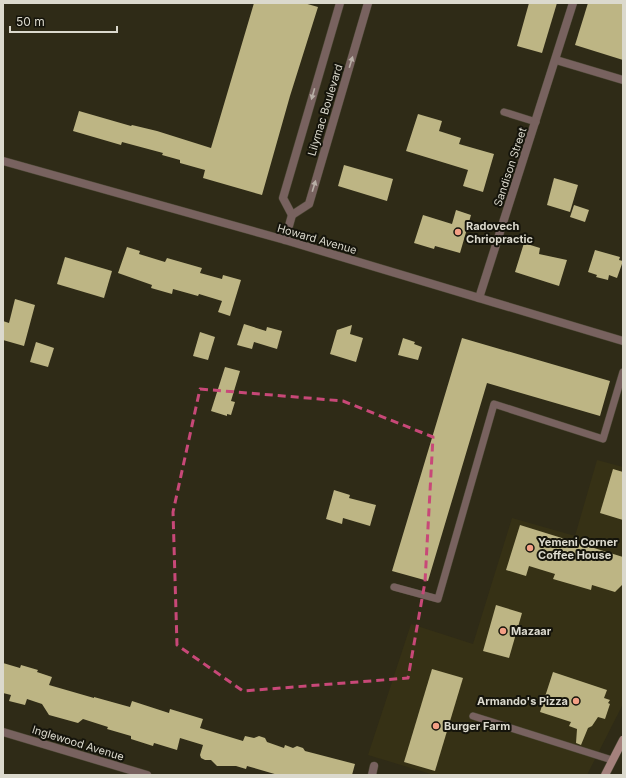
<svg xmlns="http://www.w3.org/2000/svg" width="626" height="778" font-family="Inter,sans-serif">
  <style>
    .built { fill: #363115 }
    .building { fill: #bdb584 }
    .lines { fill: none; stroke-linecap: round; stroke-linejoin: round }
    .service-casing { stroke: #4b4734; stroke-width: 8 }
    .minor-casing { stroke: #4b4734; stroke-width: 9 }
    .tertiary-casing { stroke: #4b4734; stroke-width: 9 }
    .secondary-casing { stroke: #4b4734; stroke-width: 9 }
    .service { stroke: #78625f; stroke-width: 7 }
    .minor { stroke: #78625f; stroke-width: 8 }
    .tertiary { stroke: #78625f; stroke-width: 8 }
    .secondary { stroke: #a4817c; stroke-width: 8 }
    .oneway { fill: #b8afa6 }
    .marked { fill: none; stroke: #c84878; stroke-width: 3; stroke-dasharray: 8 5; stroke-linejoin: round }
    .poi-dot { fill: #f39f85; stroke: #15140b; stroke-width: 1.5 }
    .labels { text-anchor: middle; stroke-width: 4; stroke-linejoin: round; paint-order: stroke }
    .street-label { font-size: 11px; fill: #dbd9cd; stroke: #15140b }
    .poi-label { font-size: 11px; font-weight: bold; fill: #dbd9cd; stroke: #15140b; text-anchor: start }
  </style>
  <rect width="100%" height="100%" fill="#2f2b17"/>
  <!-- built -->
  <path class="built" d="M597,460L623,467V704L587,775H434L368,755L411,624L473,644L512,518L575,536Z"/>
  <!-- building -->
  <g class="building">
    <path d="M254,3H304L318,7L290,96L262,195L203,178L205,170L180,163V160L162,155L163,153L122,142L121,145L73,131L79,111L131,126L132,125L157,131L211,148Z"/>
    <path d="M529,3H557L542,53L517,46Z"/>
    <path d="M588,3H623V60L575,45Z"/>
    <path d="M418,114L442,121L439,131L461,138L459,144L494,154L483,192L463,186L468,170L406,151Z"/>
    <path d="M344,165L393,179L387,201L338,186Z"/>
    <path d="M554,178L578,185L570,212L547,205Z"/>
    <path d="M574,205L589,210L585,222L570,217Z"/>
    <path d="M456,210L471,215L460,253L435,246L434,249L414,243L423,215L452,224Z"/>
    <path d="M524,243L540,248L539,254L567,260L559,286L515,272Z"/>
    <path d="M127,247L140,251L139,254L165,262L167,258L202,268L200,273L222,279L223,275L241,280L230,316L218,312L222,301L199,294L198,296L173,289L172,294L151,288L152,285L118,273Z"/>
    <path d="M595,250L620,257L619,260L623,261L617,278L609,275L608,280L596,277L597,275L588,272Z"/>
    <path d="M65,257L112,271L104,298L57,284Z"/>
    <path d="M15,299L35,305L24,346L3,340V321L9,323Z"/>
    <path d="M244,324L266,331L267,327L282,331L277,349L254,342L252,349L237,345Z"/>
    <path d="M352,325L350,334L363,338L356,362L330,354L337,330Z"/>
    <path d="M200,332L215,337L208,360L193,356Z"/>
    <path d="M403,338L415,342L414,344L422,347L418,360L398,355Z"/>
    <path d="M462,338L610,381L600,416L487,383L428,581L392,571Z"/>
    <path d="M36,342L54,348L48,367L30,362Z"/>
    <path d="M225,367L240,371L231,401L235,402L231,415L227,414V416L211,411Z"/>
    <path d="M613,469L623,472V520L600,513Z"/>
    <path d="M334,490L350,495L349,498L376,505L370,526L343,518L342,524L326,519Z"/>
    <path d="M520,525L623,557V584L615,592L592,585L591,590L553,579L555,574L529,566L526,576L506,570Z"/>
    <path d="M496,605L522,613L509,658L483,651Z"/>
    <path d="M3,663L20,668L21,665L38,670L37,672L52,677L49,685L94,698V697L130,707L132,701L169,713L170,709L203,719L200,728L243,741L245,736L254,738L259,736L265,738L267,742L284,748L285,745L293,748L297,746L303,748L305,751L355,764L352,775H278L247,766L246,769L236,766H217L211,760H205L201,758L200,755L203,745L180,738L177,750L154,743L153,746L131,739V736L107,729L108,727L83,719L78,723L49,715L42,704L27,699L25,705L9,701L11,695L3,693Z"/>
    <path d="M432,669L463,678L435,771L404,762Z"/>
    <path d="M553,672L607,690L604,698L610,700L608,703L610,704L605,719L598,717L592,726L588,728L581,745L576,743L577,729L569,726L571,722L540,712Z"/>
  </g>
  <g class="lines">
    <defs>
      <g id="service">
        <path d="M504,112L536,122"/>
        <path d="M394,587L438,599L494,404L603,439L623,372"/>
        <path d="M473,716L612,760"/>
      </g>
      <g id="minor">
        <path d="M556,60L623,80"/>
        <path d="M292,215L283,198L340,3"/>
        <path d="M285,240L292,215L309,204L368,3"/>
        <path d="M479,298L573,3"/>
        <path d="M3,732L147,775"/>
        <path d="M372,775L374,766"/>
      </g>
      <path id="tertiary" d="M3,161L285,240L623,341"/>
      <path id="secondary" d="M605,775L623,740"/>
    </defs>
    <!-- service casing -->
    <use href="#service" class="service-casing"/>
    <!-- minor casing -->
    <use href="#minor" class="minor-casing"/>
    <!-- tertiary casing -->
    <use href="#tertiary" class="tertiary-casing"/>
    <!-- secondary casing -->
    <use href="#secondary" class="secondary-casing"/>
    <!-- service -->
    <use href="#service" class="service"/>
    <!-- minor -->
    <use href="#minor" class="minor"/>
    <!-- tertiary -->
    <use href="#tertiary" class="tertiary"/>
    <!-- secondary -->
    <use href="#secondary" class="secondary"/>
  </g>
  <!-- one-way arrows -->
  <defs><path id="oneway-solid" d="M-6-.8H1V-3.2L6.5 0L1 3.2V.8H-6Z"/></defs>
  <g class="oneway">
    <use href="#oneway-solid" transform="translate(351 62) rotate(-73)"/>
    <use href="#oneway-solid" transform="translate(313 94) rotate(106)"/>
    <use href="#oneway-solid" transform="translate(314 186) rotate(-73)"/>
  </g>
  <!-- marked area -->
  <path class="marked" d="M200,389L343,401L433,437L425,582L408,678L243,691L177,645L173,512Z"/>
  <!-- markers -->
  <g class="poi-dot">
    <circle cx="458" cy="232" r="4"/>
    <circle cx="530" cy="548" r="4"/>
    <circle cx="503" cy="631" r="4"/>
    <circle cx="576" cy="701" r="4"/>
    <circle cx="436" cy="726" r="4"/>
  </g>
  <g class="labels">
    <!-- street labels -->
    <g class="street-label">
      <text transform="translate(325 110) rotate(-73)" y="4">Lilymac Boulevard</text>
      <text transform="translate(510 167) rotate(-72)" y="4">Sandison Street</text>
      <text transform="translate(317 239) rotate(16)" y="4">Howard Avenue</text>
      <text transform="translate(78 743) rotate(17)" y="4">Inglewood Avenue</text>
    </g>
    <!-- poi labels -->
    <g class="poi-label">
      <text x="466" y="230">Radovech<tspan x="466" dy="13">Chriopractic</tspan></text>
      <text x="538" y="546">Yemeni Corner<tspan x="538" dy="13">Coffee House</tspan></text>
      <text x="511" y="635">Mazaar</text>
      <text x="568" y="705" text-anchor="end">Armando's Pizza</text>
      <text x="444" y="730">Burger Farm</text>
    </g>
  </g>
  <!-- border -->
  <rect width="626" height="778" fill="none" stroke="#dbd9cd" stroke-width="8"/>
  <!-- scale -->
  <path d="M10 26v6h107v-6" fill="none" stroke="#dbd9cd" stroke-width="2"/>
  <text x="16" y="26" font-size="12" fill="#dbd9cd" stroke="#15140b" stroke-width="3" paint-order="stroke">50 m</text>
</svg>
